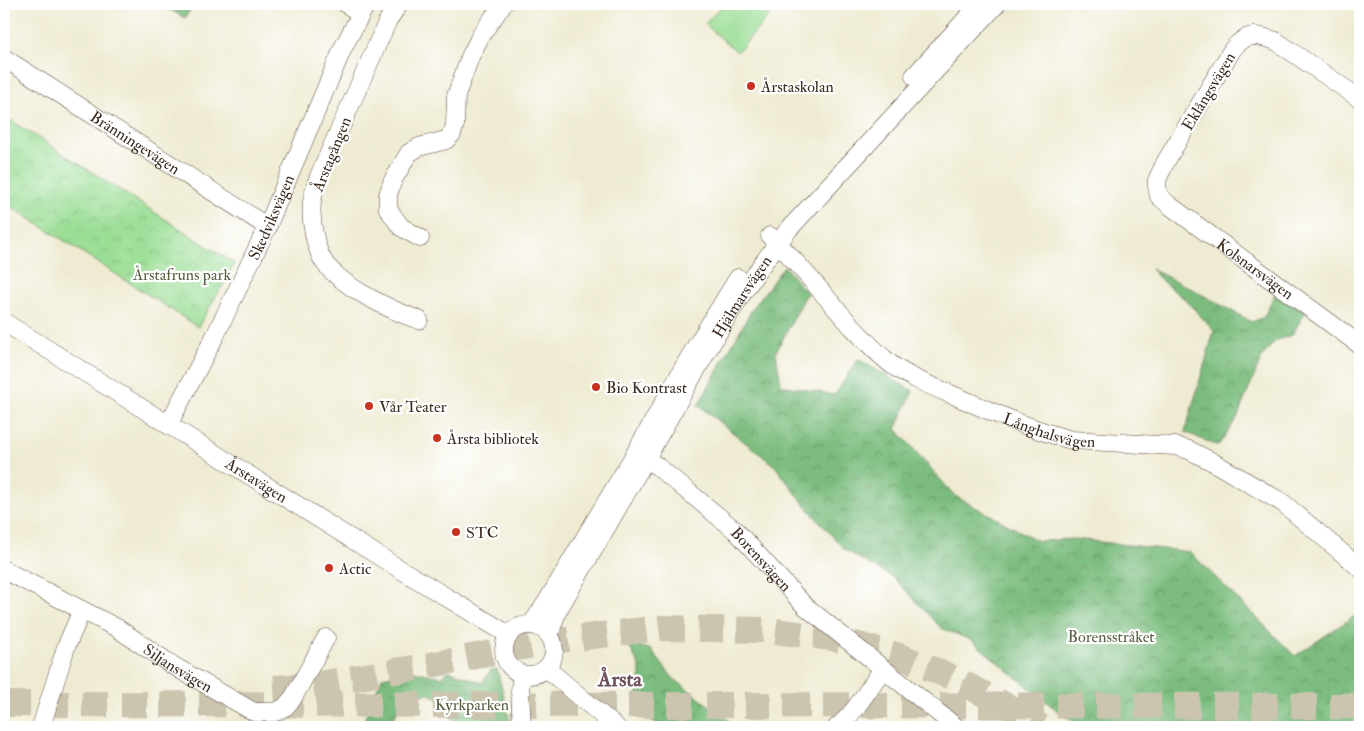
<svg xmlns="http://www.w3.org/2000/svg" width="1364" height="731" font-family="'IM FELL Double Pica',serif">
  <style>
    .forest { fill: url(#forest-crowns); stroke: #5c744e }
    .park { fill: url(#park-crowns); stroke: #6b845a }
    .pitch { fill: #9bde96; stroke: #6b845a }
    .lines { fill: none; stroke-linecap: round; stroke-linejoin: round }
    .highway-tunnel { stroke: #cbc4af; stroke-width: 26; stroke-dasharray: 26 13; stroke-linecap: butt }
    .minor-casing { stroke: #564739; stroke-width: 19 }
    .minor { stroke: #fff; stroke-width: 18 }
    .poi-dot { fill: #c8321e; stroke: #fff; stroke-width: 2 }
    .labels { text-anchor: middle; stroke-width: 4.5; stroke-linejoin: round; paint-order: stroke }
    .poi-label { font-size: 16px; fill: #3b2a1e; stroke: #fff; text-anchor: start }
    .street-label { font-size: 16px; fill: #3b2a1e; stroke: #fff }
    .park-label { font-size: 16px; fill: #586042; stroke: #fff }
    .district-label { font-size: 21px; font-weight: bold; fill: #6d505e; stroke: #fff }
  </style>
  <defs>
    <pattern id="forest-crowns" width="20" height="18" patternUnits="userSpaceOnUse" patternTransform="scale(1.25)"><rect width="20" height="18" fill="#7cbd7f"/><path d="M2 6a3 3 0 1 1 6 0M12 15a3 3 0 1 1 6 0" fill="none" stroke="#679a67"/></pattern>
    <pattern id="park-crowns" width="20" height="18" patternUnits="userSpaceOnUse" patternTransform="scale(1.25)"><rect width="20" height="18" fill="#9bde96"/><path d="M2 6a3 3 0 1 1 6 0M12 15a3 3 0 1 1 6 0" fill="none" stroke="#86bf81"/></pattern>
  </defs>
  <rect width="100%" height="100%" fill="#fff"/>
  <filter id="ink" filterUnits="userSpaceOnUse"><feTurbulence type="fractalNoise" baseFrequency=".02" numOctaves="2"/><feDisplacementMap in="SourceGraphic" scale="10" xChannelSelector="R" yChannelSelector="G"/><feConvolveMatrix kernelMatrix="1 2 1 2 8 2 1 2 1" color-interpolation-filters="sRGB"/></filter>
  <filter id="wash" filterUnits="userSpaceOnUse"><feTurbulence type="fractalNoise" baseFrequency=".0096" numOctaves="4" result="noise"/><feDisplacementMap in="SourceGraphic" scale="20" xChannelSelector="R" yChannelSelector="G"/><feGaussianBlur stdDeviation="1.12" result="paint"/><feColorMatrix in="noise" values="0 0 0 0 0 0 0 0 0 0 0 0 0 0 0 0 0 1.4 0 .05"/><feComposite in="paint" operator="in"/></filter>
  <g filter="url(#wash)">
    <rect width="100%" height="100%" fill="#efebd3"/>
    <!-- forest -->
    <g class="forest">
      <path d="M160,4H194L185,18Z"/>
      <path d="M784,266L807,293L776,352L781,385L835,395L858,359L913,391L896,429L955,496L1038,541L1074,539L1190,552L1295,656L1356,615L1360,618V727H1082L1059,712L971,640L941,628L894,578L872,566L844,549L804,504L775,466L698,405L751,311Z"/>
      <path d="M1151,269L1190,288L1252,322L1264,317L1274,295L1306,311L1292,335L1275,341L1262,357L1237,418L1218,446L1185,432L1214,331L1185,299L1164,283Z"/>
      <path d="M627,641L651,650L673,678L737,727H661L644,714L635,700L640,682V668Z"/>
      <path d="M497,669L510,721L501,727H456L445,701L427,693L399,707L390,727H361L382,677L413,671L442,677L448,670L482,683L491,670Z"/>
    </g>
    <!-- park -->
    <path class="park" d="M4,116L235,264L198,327L4,202Z"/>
    <!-- pitch -->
    <path class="pitch" d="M724,4H780L737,52L705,24Z"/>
  </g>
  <g filter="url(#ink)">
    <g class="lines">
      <!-- highway-tunnel -->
      <g class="highway-tunnel">
        <path d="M274,688L307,686L426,666L559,640L661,628L766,630L832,638L897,655L951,677L1016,711L1041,727"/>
        <path d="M4,704L1360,706"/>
      </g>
      <defs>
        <g id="minor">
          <path d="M346,4L360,13"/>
          <path d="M399,4L388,20L319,176C316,185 313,193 312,202C310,219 315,248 324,262C342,287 390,310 419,320"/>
          <path id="s1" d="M4,58L268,227"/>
          <path d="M914,76L980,4"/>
          <path id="s2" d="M1360,99L1276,41C1256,34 1246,32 1232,50L1166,161L1157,180V187L1159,196L1169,205L1360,345"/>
          <path id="s3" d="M770,236C812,275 844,324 887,361C906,377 936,388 958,397C996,414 1033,430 1072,440L1175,446L1189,450L1211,461L1283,503L1360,568"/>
          <path d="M420,238L401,227L388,209V195L393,180L409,153L419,147L446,140L452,134L455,125L456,96L470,57L481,35L503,4"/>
          <path id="s4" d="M4,322L390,563L509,635"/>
          <path id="s5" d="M168,425L215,336L265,232L343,48L366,4"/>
          <path id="s6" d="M637,453L657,466L736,531L805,606L956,727"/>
          <path id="s7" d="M4,570L117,628L172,665L254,712H276L285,707L293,698L326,638"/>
          <path d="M531,625L546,603L636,452L690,356L738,278"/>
          <circle cx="529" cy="650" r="25"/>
          <path id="s8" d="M549,635L558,610C594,549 630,487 665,425C703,358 740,289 789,229L997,4"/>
          <path d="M546,668L616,727"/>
          <path d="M41,727L66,647L82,610"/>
          <path d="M522,727L520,691L522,674"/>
          <path d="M837,727C854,715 870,686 883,669"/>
        </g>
      </defs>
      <!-- minor casing -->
      <use href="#minor" class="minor-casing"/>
      <!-- minor -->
      <use href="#minor" class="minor"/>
    </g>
  </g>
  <!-- markers -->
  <g class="poi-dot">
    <circle cx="751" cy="86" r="5"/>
    <circle cx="596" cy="387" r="5"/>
    <circle cx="369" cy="406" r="5"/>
    <circle cx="437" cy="438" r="5"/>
    <circle cx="456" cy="532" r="5"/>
    <circle cx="329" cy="568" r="5"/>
  </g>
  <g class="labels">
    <!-- poi labels -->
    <g class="poi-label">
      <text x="761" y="92">Årstaskolan</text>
      <text x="606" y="393">Bio Kontrast</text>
      <text x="379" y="412">Vår Teater</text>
      <text x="447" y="444">Årsta bibliotek</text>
      <text x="466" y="538">STC</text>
      <text x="339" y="574">Actic</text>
    </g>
    <!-- street labels -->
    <g class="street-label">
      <text transform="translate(1208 91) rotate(-59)" y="6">Eklångsvägen</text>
      <text dy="6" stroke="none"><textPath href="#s1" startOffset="156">Bränningevägen</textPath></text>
      <text transform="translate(331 154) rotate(-68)" y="6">Årstagången</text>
      <text dy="6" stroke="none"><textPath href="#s5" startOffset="232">Skedviksvägen</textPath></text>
      <text dy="6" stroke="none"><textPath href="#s2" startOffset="439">Kolsnarsvägen</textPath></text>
      <text dy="6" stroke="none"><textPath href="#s8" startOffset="390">Hjälmarsvägen</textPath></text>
      <text dy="6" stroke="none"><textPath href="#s3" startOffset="349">Långhalsvägen</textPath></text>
      <text dy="6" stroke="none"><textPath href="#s4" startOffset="298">Årstavägen</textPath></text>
      <text dy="6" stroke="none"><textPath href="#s6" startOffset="164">Borensvägen</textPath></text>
      <text dy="6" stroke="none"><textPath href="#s7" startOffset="200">Siljansvägen</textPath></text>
    </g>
    <!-- park labels -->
    <g class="park-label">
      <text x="182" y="280">Årstafruns park</text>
      <text x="1111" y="642">Borensstråket</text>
      <text x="472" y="710">Kyrkparken</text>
    </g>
    <!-- district labels -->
    <g class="district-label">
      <text x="620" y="686">Årsta</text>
    </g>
  </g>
  <!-- margin -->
  <rect width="1364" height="731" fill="none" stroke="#fff" stroke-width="20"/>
</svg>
